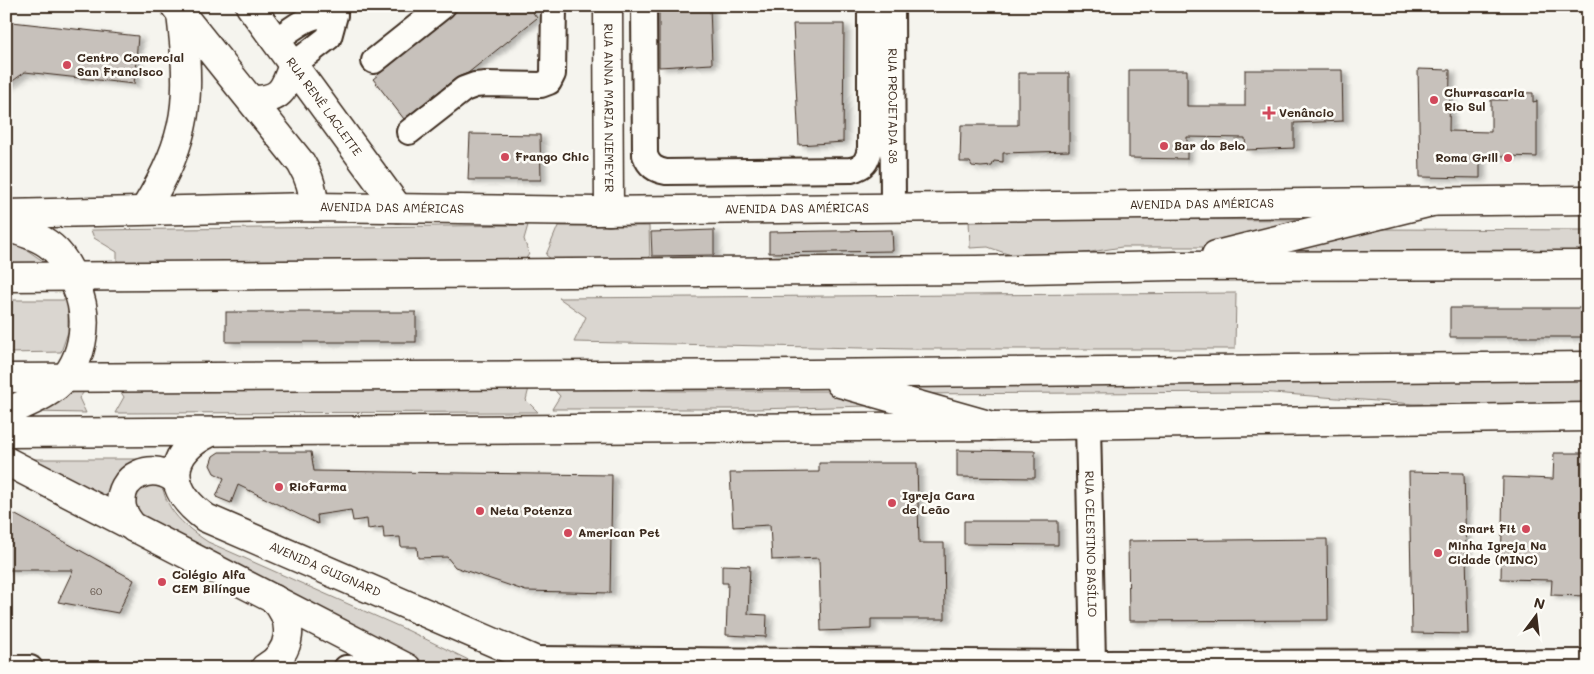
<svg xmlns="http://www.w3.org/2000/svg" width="1594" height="674" font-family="Mali,sans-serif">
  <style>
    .green { fill: #dad6d0; stroke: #8a8077 }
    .building { fill: #c7c1bb; stroke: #3b2a1e; filter: url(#shadow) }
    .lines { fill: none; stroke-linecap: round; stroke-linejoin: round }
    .street-casing { stroke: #3b2a1e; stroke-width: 28 }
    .secondary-casing { stroke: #3b2a1e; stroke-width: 31 }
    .highway-casing { stroke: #3b2a1e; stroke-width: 31 }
    .street { stroke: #fdfcf7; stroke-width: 24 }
    .secondary { stroke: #fdfcf7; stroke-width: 28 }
    .highway { stroke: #fdfcf7; stroke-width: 28 }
    .poi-dot { fill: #d1495b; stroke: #fdfcf7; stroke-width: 2 }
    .labels { text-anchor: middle; stroke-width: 5; stroke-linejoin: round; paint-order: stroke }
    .number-label { font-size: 10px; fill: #5e5045 }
    .poi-label { font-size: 12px; font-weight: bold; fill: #3b2a1e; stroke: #fdfcf7; text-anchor: start }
    .street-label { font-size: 12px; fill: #3b2a1e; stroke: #fdfcf7 }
  </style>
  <defs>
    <filter id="shadow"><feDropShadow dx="5.5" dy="3" stdDeviation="2.5" flood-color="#0004"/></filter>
  </defs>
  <rect width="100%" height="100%" fill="#f5f4ee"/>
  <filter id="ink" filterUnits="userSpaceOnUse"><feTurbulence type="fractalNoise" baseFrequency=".02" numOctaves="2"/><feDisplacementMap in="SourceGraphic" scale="10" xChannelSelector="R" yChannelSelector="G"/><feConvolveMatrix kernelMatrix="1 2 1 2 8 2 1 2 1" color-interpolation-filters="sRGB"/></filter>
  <g filter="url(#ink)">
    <!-- green -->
    <g class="green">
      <path d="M969,219L1329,220L1214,247H1122L1053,258H1019L988,247L970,248Z"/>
      <path d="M528,225L524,239L529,254L523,263H117V252L94,238L91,230Z"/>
      <path d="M558,226H649L650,263L555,262L546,255Z"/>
      <path d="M1383,229L1588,230V257L1260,259Z"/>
      <path d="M6,241L27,250L50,266H6Z"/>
      <path d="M1236,293L1235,349H909L574,342L586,317L559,298Z"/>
      <path d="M6,300H68V332L61,352L6,353Z"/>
      <path d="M1588,377V403L1414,404L1260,392L904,394L864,383Z"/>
      <path d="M548,383L670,391H831L869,406L756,409H552L560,396Z"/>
      <path d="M530,384L526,400L538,412L115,413L124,397L117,386Z"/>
      <path d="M67,385H90L79,398L86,413L31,412Z"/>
      <path d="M23,459H162C157,501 175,520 208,542L407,630L485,668H429Z"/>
    </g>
    <!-- building -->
    <g class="building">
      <path d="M463,6H528L537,18L468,73L456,78L404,119L373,79Z"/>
      <path d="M659,6H710L712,64L659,67Z"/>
      <path d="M12,22L138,36L134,84L25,72L6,86V27Z"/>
      <path d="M793,24H844L843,142L799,145Z"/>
      <path d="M1418,69L1450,70L1449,131L1491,132V100H1507V92L1533,93V102L1537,101V157L1480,155V178L1420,177Z"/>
      <path d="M1129,70H1187V106H1245V70H1342L1343,121L1294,123V148L1246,150L1245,138L1187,137V159L1129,158Z"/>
      <path d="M1018,73H1069V151L1003,153V162L994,161L992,166L981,167L972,166L970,162H960L961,125H1018Z"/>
      <path d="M470,134L540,135L541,180H468Z"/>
      <path d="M714,230V255L652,256L651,232Z"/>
      <path d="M892,230L893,251L769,253V232Z"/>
      <rect x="1450" y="308" width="138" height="29"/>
      <rect x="226" y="312" width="190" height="30"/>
      <path d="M957,450L1035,451V478L957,477Z"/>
      <path d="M219,452H311L314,471L612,475L610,593L526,591L455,567L447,557L418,558L417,547H401L400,537L384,538L383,527L368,529L367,519L353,521L351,510L317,515L318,524L238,485L231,503L216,497L224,478L214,473L210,465L213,456Z"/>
      <path d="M1554,453H1588V596L1551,595L1552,580L1501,579L1503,477L1553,479Z"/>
      <path d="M819,463H917L919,543H944L945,619H871V629L821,631L819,558L772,560L770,525L733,527L730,473L819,472Z"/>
      <path d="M1409,472L1464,473L1468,634L1412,633Z"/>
      <path d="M14,514L134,580L118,613L58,602L73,570H6V520Z"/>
      <path d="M964,521H1058V545L964,544Z"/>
      <path d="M1327,539L1328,620L1129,621L1128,541Z"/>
      <path d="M722,565L750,566L748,614L767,615L766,637L726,635L728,583H722Z"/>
    </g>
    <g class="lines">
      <defs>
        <g id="street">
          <path d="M644,6L645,155C649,166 655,170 666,172L851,170C864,167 867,162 870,149V6"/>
          <path id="s1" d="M892,6L893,207"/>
          <path d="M275,41C295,27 310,12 335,15L329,37L293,65"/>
          <path d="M374,61L443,6"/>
          <path d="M409,132L464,89L475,85L486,84L541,85L549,82L553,74L554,6"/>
          <path id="s2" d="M1088,424L1093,663"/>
          <path d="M532,659L1093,663L1588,662"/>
          <path d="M6,668H30"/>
          <path d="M346,668L405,667"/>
        </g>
        <g id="secondary">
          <path d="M175,6L301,163C310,178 313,190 314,207"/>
          <path id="s3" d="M250,6L398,208"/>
          <path id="s4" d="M608,6L609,211"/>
          <path d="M253,100C281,100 284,90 293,65"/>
          <path d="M145,209C190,135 191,99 181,14"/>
          <path id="s5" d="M6,214L314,207L596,211L1588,200"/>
          <path d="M6,433L992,426L1588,417"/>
          <path id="s6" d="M209,433C164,455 168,491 206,518L532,659L546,668"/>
          <path d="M6,461L407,668"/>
          <path d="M134,528C129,522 124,516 122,508C116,475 155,460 177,481"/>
          <path d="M265,668C293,652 295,621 274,599"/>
        </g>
        <g id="highway">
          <path d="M6,227C22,232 39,236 52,247C63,256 71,272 76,286C91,320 84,368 51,390C38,399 21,406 6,412"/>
          <path d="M1216,255L1436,201"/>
          <path d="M6,277L976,270L1174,266L1588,265"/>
          <path d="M6,378L810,374L1588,366"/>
          <path d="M840,383L992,426"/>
        </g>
      </defs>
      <!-- street casing -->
      <use href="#street" class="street-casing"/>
      <!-- secondary casing -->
      <use href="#secondary" class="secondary-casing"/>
      <!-- highway casing -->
      <use href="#highway" class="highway-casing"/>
      <!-- street -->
      <use href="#street" class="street"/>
      <!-- secondary -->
      <use href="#secondary" class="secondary"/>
      <!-- highway -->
      <use href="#highway" class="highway"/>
    </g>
  </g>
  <!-- markers -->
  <g class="poi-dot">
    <circle cx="67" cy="65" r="5"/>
    <circle cx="1434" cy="100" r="5"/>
    <path d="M1266.5 105.5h5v5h5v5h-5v5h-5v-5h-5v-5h5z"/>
    <circle cx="1164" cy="146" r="5"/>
    <circle cx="505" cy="157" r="5"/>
    <circle cx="1508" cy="158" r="5"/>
    <circle cx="279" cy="487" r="5"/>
    <circle cx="892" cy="503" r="5"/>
    <circle cx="480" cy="511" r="5"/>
    <circle cx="1526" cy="529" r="5"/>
    <circle cx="568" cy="533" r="5"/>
    <circle cx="1438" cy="553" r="5"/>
    <circle cx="162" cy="582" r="5"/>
  </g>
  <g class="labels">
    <!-- number labels -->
    <g class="number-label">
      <text x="96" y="595">60</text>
    </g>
    <!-- poi labels -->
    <g class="poi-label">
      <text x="77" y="62">Centro Comercial<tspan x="77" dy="14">San Francisco</tspan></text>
      <text x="1444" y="97">Churrascaria<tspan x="1444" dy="14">Rio Sul</tspan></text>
      <text x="1279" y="117">Venâncio</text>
      <text x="1174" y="150">Bar do Belo</text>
      <text x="515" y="161">Frango Chic</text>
      <text x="1498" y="162" text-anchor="end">Roma Grill</text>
      <text x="289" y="491">RioFarma</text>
      <text x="902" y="500">Igreja Cara<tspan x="902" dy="14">de Leão</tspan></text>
      <text x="490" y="515">Neta Potenza</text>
      <text x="1516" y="533" text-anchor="end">Smart Fit</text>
      <text x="578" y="537">American Pet</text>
      <text x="1448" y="550">Minha Igreja Na<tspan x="1448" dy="14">Cidade (MINC)</tspan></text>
      <text x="172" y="579">Colégio Alfa<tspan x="172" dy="14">CEM Bilíngue</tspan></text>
    </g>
    <!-- street labels -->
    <g class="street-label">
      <text dy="4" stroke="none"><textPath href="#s3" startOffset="125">RUA RENÊ LACLETTE</textPath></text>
      <text dy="4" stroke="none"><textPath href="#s1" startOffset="100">RUA PROJETADA 38</textPath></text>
      <text dy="4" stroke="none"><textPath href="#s4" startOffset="102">RUA ANNA MARIA NIEMEYER</textPath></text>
      <text dy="4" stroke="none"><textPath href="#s5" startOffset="1196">AVENIDA DAS AMÉRICAS</textPath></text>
      <text dy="4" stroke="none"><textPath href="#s5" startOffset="386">AVENIDA DAS AMÉRICAS</textPath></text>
      <text dy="4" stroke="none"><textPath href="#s5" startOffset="791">AVENIDA DAS AMÉRICAS</textPath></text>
      <text dy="4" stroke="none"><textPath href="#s2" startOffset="120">RUA CELESTINO BASÍLIO</textPath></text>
      <text dy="4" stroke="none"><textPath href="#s6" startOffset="240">AVENIDA GUIGNARD</textPath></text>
    </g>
  </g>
  <!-- margin -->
  <rect width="1594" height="674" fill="none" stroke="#fdfcf7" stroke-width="25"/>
  <rect x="12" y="12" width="1569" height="649" fill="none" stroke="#3b2a1e" stroke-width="2" filter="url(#ink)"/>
  <!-- north arrow -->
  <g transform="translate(1536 616) rotate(15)" stroke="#fdfcf7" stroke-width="4" paint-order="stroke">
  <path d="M0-4L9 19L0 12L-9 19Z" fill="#3b2a1e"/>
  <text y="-8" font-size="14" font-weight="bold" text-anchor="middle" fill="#3b2a1e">N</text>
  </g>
</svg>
